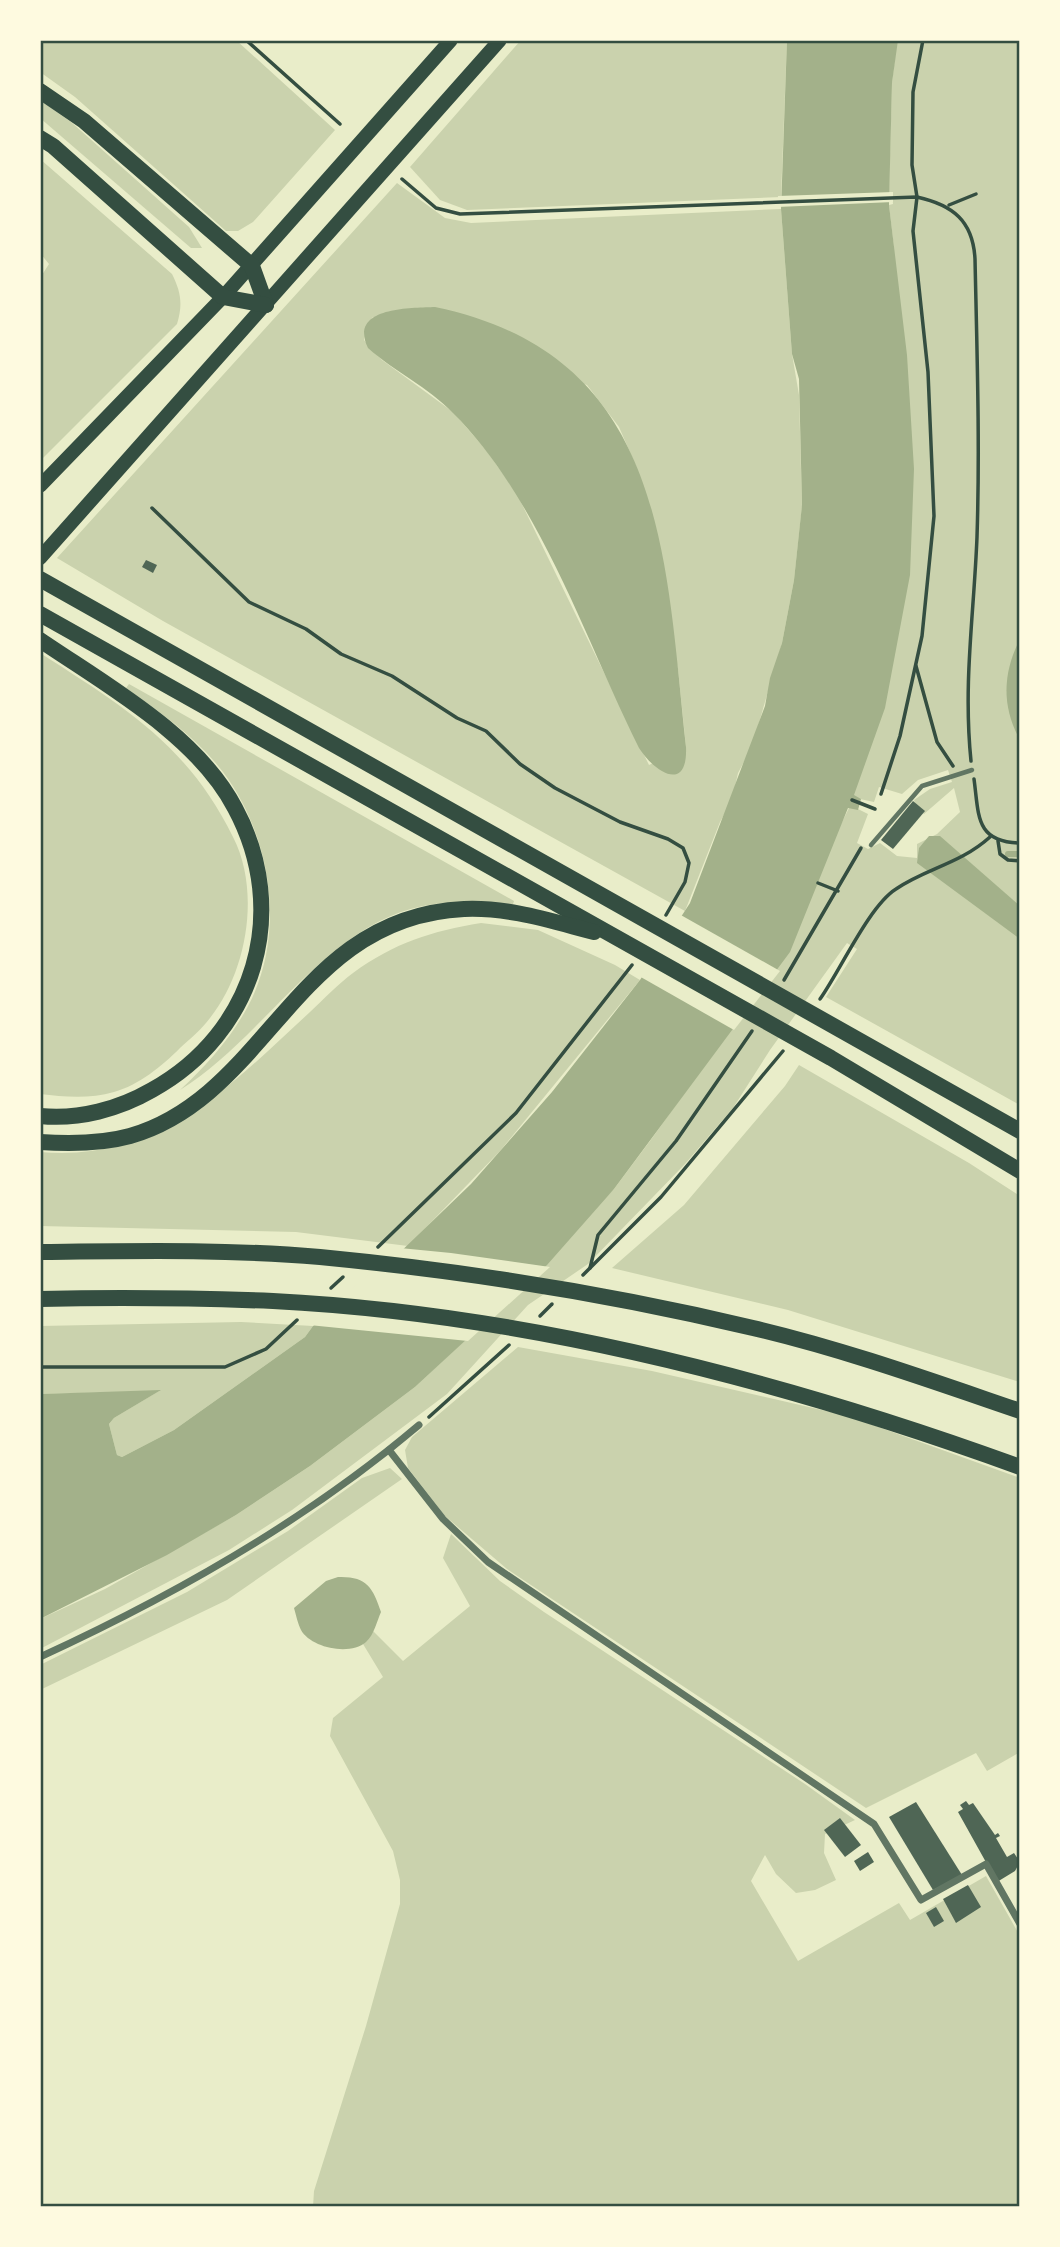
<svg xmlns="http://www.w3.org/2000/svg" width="1060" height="2247" font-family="Bitter,serif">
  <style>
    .green { fill: #cad2ad; fill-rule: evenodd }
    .water { fill: #a3b18a }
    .pier { fill: #e9edc9 }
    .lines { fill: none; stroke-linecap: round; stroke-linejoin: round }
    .stream { stroke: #a3b18a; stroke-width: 6 }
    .building { fill: #4f6655 }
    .path { stroke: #344e41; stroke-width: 3.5 }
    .service { stroke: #617663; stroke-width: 4.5 }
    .minor { stroke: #617663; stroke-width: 7 }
    .primary { stroke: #344e41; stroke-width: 14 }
    .motorway { stroke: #344e41; stroke-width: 16 }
    .neatline { fill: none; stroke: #344e41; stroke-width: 2.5 }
  </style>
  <rect width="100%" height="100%" fill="#e9edc9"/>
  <!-- green -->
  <g class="green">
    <path d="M40,40H236L335,130L253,222L238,231H226L75,97L40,72Z"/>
    <path d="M521,40H787L781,197L467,210L440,200L410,167Z"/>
    <path d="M897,40H1020V1105L826,997L857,949L847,943L770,1050L733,1108L685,1164L588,1264L528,1305L447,1394L292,1510L229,1550L40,1649V1619L105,1589L236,1515L310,1466L415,1387L462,1343L614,1189L650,1141L732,1027L842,822L849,808L894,248L889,205L893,204L892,192H889L892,83ZM948,770L952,782L930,789L914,800L915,805L924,814L954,788L960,812L937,834L917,844V858L897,856L880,843L868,849L857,843L868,814L856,808L860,799L874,802L879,787L902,794L918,780Z"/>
    <path d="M40,100L71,122L189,227L202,248H191L40,118Z"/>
    <path d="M40,159L172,274C181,292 183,304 177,324L40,461V278L49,264L40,253Z"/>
    <path d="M397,183L445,218L471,223L781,209L792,354L799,395L802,506L794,580L782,643L752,747L738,773L732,800L720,822L685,911L163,621L57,558ZM373,317L587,385L619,427L636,466L678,669L686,747L649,765L517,494L486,450L453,412L382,360L364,340L365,329Z"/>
    <path d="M40,653C123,706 188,745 233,837C261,891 247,972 210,1018C202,1029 190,1039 180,1048C162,1066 139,1085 114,1092C90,1099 65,1097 40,1094Z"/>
    <path d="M129,684L514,901L513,904C483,902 453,900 423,906C325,925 262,1040 180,1090C206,1066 230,1039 247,1008C287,935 272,837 223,772C197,738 161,713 126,688Z"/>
    <path d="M481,923L538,930L615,965L640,980L500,1151L408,1246L296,1232L40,1226V1152C158,1163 231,1085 310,1012C324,999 338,984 353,973C394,943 432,931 481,923Z"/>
    <path d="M799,1065L969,1163L1020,1196V1382L788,1310L612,1268L684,1205L785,1086Z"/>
    <path d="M241,1322L313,1326L305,1337L174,1430L122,1457L117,1455L109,1424L114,1418L159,1391L40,1394V1326Z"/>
    <path d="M518,1347L652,1371L848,1416L1020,1478V1752L987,1771L976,1753L866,1808L507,1569L445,1516L408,1468L405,1450L412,1437Z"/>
    <path d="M390,1468L402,1479L227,1600L40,1690V1665L187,1592L288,1531L362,1478Z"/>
    <path d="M451,1534L500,1581L544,1612L805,1784L855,1820L825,1834L824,1853L836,1880L815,1890L796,1893L776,1874L765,1855L751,1881L798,1961L899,1903L910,1920L986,1876L1020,1936V2207H313L314,2191L366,2026L400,1904V1880L393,1851L330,1736L333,1718L383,1677L363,1644L373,1631L403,1661L470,1606L443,1558Z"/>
  </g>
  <!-- water -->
  <g class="water">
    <path d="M787,40H898L892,83L889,205L907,355L914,469L910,575L885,708L854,795L861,799L858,810L848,808L790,952L614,1189L547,1265L415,1387L310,1466L236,1515L167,1555L40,1619V1394L161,1390L114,1418L109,1424L117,1455L122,1457L174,1430L305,1337L313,1326L366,1285L471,1184L552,1092L640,980L690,903L765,706L770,678L782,643L794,580L802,505L799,379L792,354L781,209Z"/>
    <path d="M435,307C666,355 665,554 686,747C688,793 655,773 639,748C585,639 540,500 453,413C428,387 395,372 368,348C348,307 410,308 435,307Z"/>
    <path d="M1020,639V740C1001,706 1003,672 1020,639Z"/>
    <path d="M929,836H940L1020,906V939L917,863L919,848Z"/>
    <path d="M338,1577C366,1576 373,1587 381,1612C377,1621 374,1635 366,1642C350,1656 311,1648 301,1630C298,1624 296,1615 294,1608L326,1581Z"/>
  </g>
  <!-- pier -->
  <g class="pier">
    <path d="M893,192V202L777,207L778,196Z"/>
    <path d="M679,914L780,971L734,1030L639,976Z"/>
    <path d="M400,1248L451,1253L550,1267L468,1341L309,1325Z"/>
  </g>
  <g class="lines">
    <!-- stream -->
    <path class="stream" d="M1008,854H1020"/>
  </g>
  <!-- building -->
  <g class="building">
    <path d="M146,560L157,565L153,573L142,567Z"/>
    <path d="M913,801L925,811L893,849L881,840Z"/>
    <path d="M966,1801L969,1805L973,1803L995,1835L998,1833L1000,1836L996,1838L1007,1857L1014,1853L1020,1862L1015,1871L997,1882L958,1812L963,1809L960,1805Z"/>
    <path d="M916,1802L962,1875L933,1890L889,1817Z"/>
    <path d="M840,1818L861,1845L845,1857L824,1830Z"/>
    <path d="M868,1852L874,1862L860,1871L854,1861Z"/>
    <path d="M968,1885L981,1907L956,1923L943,1899Z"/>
    <path d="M936,1907L944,1921L934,1927L926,1913Z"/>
  </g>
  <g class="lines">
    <!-- path -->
    <g class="path">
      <path d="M246,40L340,124"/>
      <path d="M402,179L436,208L460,214L917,197C953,205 973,221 975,259C977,352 980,445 977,537C974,614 963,683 971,761"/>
      <path d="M949,205L976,194"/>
      <path d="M152,508L249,602L306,629L341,654L392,676L457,718L486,731L520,764L555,788L620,822L668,839L683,848L689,863L685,882L666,915"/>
      <path d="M916,666L937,742L953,766"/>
      <path d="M974,779C979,815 975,842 1020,843"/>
      <path d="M881,794L900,736L922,636L934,516L928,372L913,231L917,197L912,165L913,92L923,40"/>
      <path d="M852,800L875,809"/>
      <path d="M998,841L1000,854L1008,860L1020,861"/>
      <path d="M818,883L838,891"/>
      <path d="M784,980L861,848"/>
      <path d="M820,999C840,971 869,906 896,889C927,868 960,864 990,837"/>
      <path d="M378,1247L516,1113L632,965"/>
      <path d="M590,1268L598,1235L676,1141L752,1031"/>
      <path d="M583,1275L661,1197L783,1051"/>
      <path d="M331,1288L343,1277"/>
      <path d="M540,1316L552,1304"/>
      <path d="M40,1367H225L266,1349L297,1320"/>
      <path d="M429,1417L509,1345"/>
    </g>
    <!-- service -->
    <path class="service" d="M871,845L922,786L972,770"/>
    <!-- minor -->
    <g class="minor">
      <path d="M389,1450L443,1519L488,1562L874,1824L921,1900L986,1864L1020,1924"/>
      <path d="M40,1657C175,1595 306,1521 419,1425"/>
    </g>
    <!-- primary -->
    <g class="primary">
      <path d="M40,486L223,297L451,40"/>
      <path d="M40,558L500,40"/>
    </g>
    <!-- motorway -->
    <g class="motorway">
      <path d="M40,91L84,121L252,266L266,305"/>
      <path d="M40,138L53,146L223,297L266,305"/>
      <path d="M40,579L1020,1131"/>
      <path d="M40,614L831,1058L1020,1171"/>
      <path d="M40,640C106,685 197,735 235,808C291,912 255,1033 152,1090C119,1109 79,1120 40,1116"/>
      <path d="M40,1142C70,1144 101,1144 130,1136C269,1096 295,917 464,909C509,907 551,921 594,932"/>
      <path d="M40,1252C134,1251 227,1249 320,1257C465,1271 611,1294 753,1328C843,1349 932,1381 1020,1411"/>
      <path d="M40,1299C118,1297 196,1298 273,1301C528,1314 781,1380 1020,1467"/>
    </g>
  </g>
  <!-- border -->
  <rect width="1060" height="2247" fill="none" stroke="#fefae0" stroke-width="84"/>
  <rect x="42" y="42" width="976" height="2163" class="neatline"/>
</svg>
